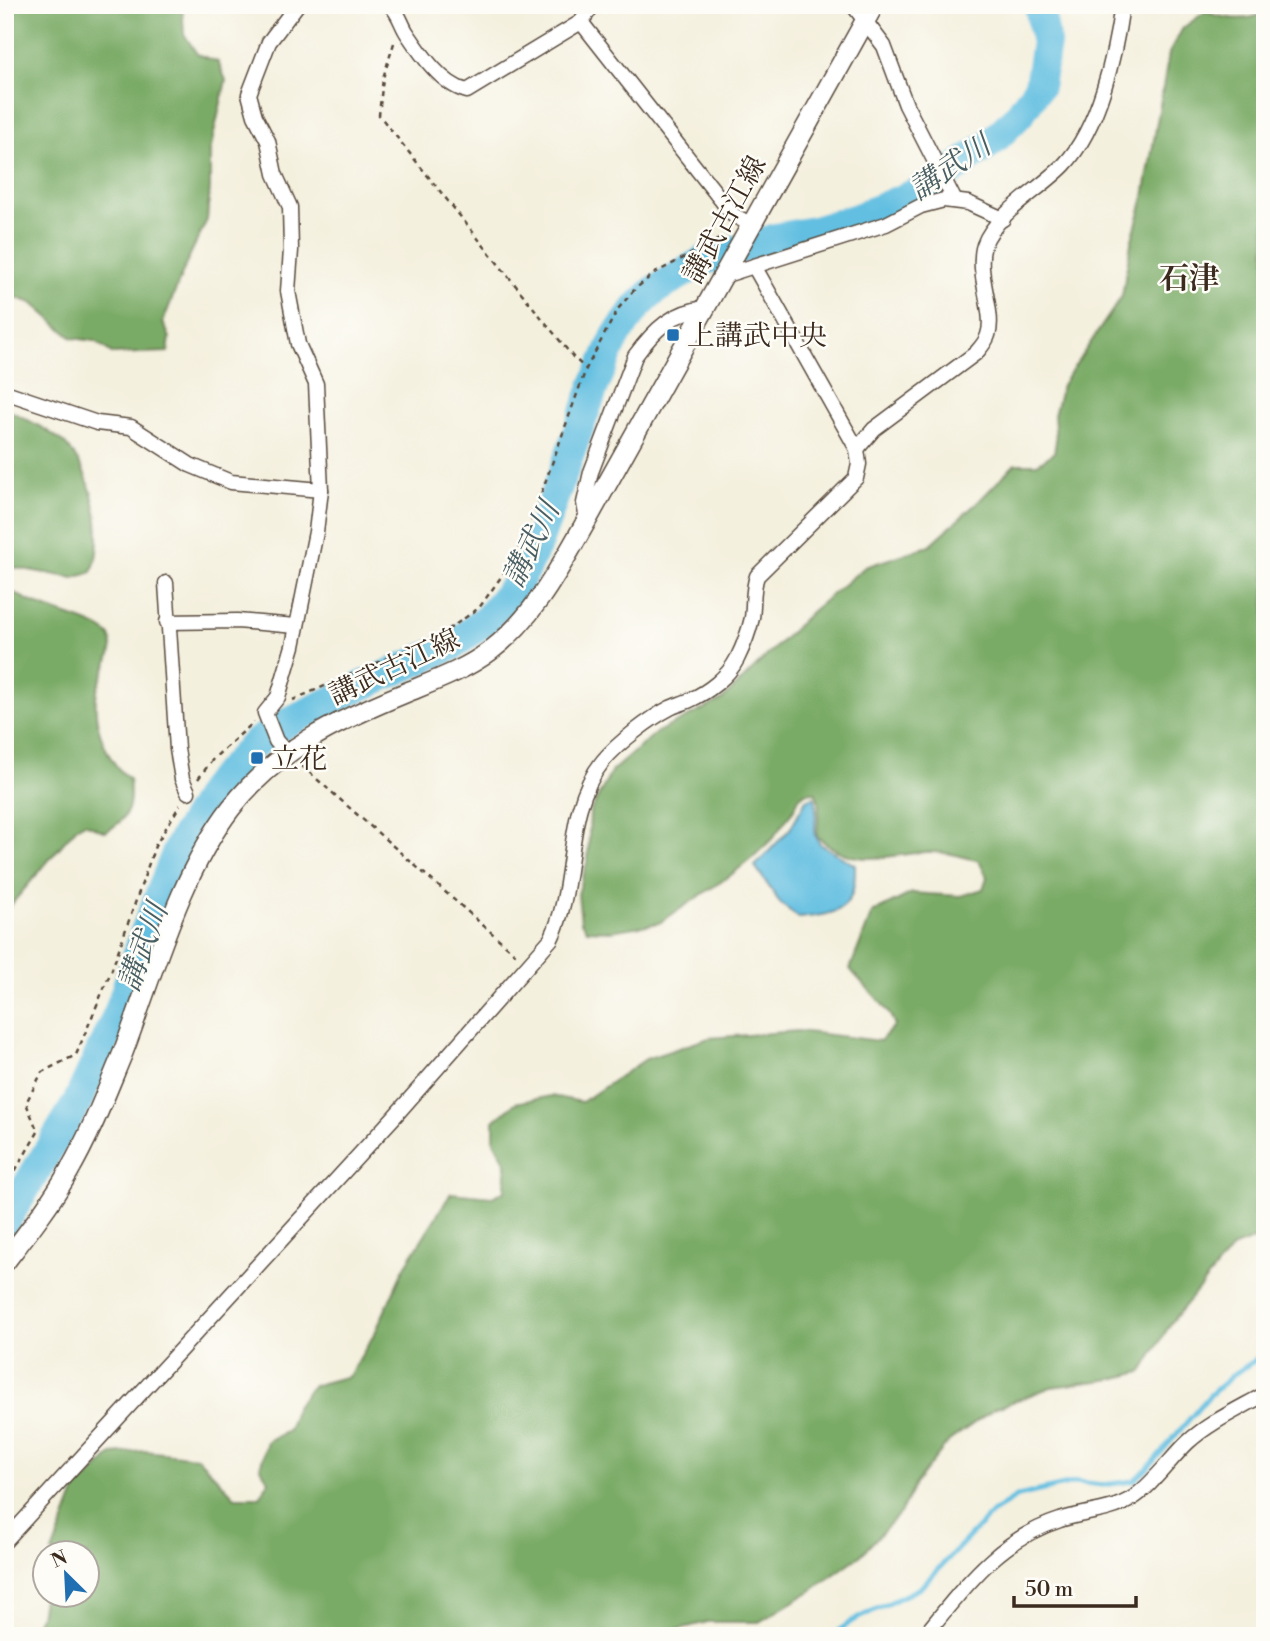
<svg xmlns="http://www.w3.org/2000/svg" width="1270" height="1641" font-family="'Libre Bodoni','Noto Serif JP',serif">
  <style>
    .forest { fill: #7aab66; stroke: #5a6a42; stroke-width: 2 }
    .water { fill: #63bfe1; stroke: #4f7480; stroke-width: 2 }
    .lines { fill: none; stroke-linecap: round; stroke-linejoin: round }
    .stream { stroke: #63bfe1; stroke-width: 5 }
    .river { stroke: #63bfe1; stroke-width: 30 }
    .minor-casing { stroke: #57483b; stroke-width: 17 }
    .secondary-casing { stroke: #57483b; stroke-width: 22 }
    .path { stroke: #57483b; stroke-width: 2.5; stroke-dasharray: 5 5; stroke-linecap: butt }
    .minor { stroke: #fff; stroke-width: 14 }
    .secondary { stroke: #fff; stroke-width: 19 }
    .poi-dot { fill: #1f6fb2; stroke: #fdfcf7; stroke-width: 2.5 }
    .labels { text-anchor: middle; stroke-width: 5; stroke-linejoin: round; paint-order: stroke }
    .street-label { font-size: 28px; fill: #3b2a1e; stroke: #fdfcf7 }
    .poi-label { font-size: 28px; fill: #3b2a1e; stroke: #fdfcf7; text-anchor: start }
    .water-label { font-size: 30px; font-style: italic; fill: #495e62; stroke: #fdfcf7 }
    .neighbourhood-label { font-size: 30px; font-weight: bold; fill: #3b2a1e; stroke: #fdfcf7 }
  </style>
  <rect width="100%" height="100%" fill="#fdfcf7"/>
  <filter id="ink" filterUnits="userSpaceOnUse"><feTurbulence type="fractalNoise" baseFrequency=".0143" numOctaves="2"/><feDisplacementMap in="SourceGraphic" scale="14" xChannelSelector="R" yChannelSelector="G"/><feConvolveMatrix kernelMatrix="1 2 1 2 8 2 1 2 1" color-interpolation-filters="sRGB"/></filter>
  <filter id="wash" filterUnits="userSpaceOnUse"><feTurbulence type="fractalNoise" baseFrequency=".00686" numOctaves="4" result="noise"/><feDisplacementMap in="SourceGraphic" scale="28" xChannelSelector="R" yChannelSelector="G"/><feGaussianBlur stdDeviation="1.57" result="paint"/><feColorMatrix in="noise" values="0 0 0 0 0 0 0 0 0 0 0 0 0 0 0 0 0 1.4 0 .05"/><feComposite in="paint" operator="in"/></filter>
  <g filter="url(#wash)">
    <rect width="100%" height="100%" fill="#f4f0de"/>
    <!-- forest -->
    <g class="forest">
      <path d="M5,5H182L184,34L197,54L218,62L226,80L210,151V188L207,220L188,259L163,322L170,338L168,352L113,354L95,341L72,338L32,303L5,294Z"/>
      <path d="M1205,12C1226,19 1244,22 1265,13V1235L1232,1248L1171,1323L1142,1372L1113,1379L1051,1387L994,1409L949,1441L915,1484L901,1512L861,1555L811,1591L759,1622H708L650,1636H29L40,1616L45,1588L46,1596H88V1554L52,1553L76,1490L112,1454L145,1451L197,1457L235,1497H260L269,1481L260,1468L267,1441L288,1431L296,1407L312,1386L349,1376L375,1333L404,1268L451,1193L492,1197L505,1191L506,1163L494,1141V1121L515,1103L551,1096L582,1102L646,1059L709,1038L798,1031L880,1041L895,1025C886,1003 865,988 850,969L872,913L912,893L960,896L983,889L987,877L979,861C961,856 944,851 925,852C883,856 851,869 817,836L819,802L815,792L805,793L799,798L794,809L772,839L752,858L731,875L659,923L611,931L587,930L581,922L578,894L588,859L590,812L612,771L657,732L722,700L811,612L865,567L929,546L979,501L1015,464H1037L1054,453L1056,441L1054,415L1062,385L1122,296L1131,243L1144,197L1169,53L1183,28Z"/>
      <path d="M5,408C23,418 57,433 69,448C94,479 106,535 92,572L74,578L5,566Z"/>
      <path d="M5,588C15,593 24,599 34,603C52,612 98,622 109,635C119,646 100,677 97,691C91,720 106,761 129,779C132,805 130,819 105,832L85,823L76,828L5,912Z"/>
    </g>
    <!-- water -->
    <path class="water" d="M814,797L816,802L815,835L820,844L855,865C856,911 839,914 799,918L781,904L755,866L790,829L806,800Z"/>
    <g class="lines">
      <!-- stream -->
      <path class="stream" d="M831,1636L852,1621L920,1588L993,1512L1018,1496L1077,1482L1103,1485L1133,1481L1147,1469L1209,1396L1234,1374L1265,1354"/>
      <!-- river -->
      <path class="river" d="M5,1222L77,1103L119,1011L145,932L179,846L214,787L254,744L288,722L368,683L452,646L487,619L520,579L537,545L595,384L616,336L638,306L655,290L703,261L776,238L814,231L857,218L930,187L993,141L1019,115L1039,86L1046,43L1039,5"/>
    </g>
  </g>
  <g filter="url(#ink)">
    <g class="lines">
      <defs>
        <g id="minor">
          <path d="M390,5C399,12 401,24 407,33C421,54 442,85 467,91L581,22L593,5"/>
          <path d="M853,5L884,46L906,105L955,201"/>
          <path d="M581,22L733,215L752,225"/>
          <path d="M754,266L886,224L921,206L944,200L968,203L1003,219"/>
          <path d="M5,392L97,423L131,427L190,465L231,482L321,490"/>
          <path d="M857,449L874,429L976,353C980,348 986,342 988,335C996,313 975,273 984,245C995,214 1041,189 1064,165C1099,128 1115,55 1122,5"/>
          <path d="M587,520L584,503L591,472L635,356C654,330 673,311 706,308"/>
          <path d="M166,583L177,749L182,779L188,792"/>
          <path d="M167,622L237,621L296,626"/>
          <path d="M286,752L276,741L265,713L278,697L293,646L316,532L321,490L316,384L298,344L288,291L291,250L290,207L275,174L268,141L255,116L249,94L269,42L297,5"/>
          <path d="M5,1541L394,1117L551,939C579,882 562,812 603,761C618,743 649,719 670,708C676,705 684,703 690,700C708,692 728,677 737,659C743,647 749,631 752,618C754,604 752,590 757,576L856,478L859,464L857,449L754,266L726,275"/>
          <path d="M924,1636C964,1588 997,1540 1060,1520C1083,1512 1110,1512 1131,1499C1150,1488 1171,1458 1188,1442C1210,1422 1239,1409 1265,1394"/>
        </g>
        <path id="secondary" d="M5,1262C28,1232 51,1203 69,1171C90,1135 106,1093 122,1055C153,975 178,877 231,808C277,749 337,721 405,693C434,681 465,670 490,651C535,617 560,567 587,520L874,5"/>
      </defs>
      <!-- minor casing -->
      <use href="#minor" class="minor-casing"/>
      <!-- secondary casing -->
      <use href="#secondary" class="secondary-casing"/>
      <!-- path -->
      <g class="path">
        <path d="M394,43L383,78L379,115L573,357L586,369"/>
        <path d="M293,700L442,634L479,608L511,563L532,519L586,369L618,309L635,289L655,273L723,237"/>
        <path d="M302,766L518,956"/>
        <path d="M198,779L213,759L254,722"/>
        <path d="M5,1188L38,1132L26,1103L42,1072L76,1055L112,969L155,846L180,805"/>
      </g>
      <!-- minor -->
      <use href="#minor" class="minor"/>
      <!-- secondary -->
      <use href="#secondary" class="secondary"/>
    </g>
  </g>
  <!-- markers -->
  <g class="poi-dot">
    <rect x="666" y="328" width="14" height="14" rx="3.5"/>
    <rect x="250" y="751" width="14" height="14" rx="3.5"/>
  </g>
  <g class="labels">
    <!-- street labels -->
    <g class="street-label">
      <text transform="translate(724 219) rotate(-61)" y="10">講武古江線</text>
      <text transform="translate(394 666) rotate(-25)" y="10">講武古江線</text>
    </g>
    <!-- poi labels -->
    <g class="poi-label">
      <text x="687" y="345">上講武中央</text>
      <text x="271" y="768">立花</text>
    </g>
    <!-- water labels -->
    <g class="water-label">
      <text transform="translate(950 167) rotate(-34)" y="10">講武川</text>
      <text transform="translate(531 544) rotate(-64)" y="10">講武川</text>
      <text transform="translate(143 947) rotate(-70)" y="10">講武川</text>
    </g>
    <!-- neighbourhood labels -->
    <g class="neighbourhood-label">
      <text x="1189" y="288">石津</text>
    </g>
  </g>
  <!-- margin -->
  <rect width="1270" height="1641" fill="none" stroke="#fdfcf7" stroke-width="28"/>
  <!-- north arrow -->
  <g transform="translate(66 1574) rotate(336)"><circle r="33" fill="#fdfcf7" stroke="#afa8a0" stroke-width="2"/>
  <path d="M0-5L12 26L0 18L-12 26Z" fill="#1f6fb2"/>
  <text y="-10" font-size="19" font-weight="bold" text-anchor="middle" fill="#3b2a1e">N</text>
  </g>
  <!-- scale -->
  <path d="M1014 1596v10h122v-10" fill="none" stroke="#3b2a1e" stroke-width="3.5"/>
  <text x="1025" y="1596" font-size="21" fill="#3b2a1e" stroke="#fdfcf7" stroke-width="5" paint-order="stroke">50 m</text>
</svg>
